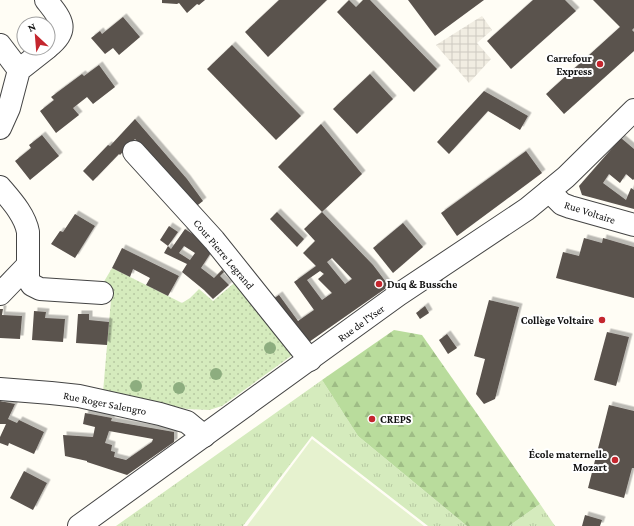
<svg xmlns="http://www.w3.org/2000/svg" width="634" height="526" font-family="'Crimson Pro',serif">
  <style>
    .grass { fill: url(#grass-tufts) }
    .forest { fill: url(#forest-firs) }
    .park { fill: url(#park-dots) }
    .pitch { fill: #e6f2cf }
    .plaza { fill: url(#plaza-grid) }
    .building { fill: #5a524d; fill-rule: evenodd; filter: url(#shadow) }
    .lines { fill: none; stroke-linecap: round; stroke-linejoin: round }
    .minor-casing { stroke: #444; stroke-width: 24 }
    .minor { stroke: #fff; stroke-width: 22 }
    .tree { fill: #8dad7f }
    .poi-dot { fill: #c4262e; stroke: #fff; stroke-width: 1.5 }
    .labels { text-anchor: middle; stroke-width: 4; stroke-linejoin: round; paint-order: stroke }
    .poi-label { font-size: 11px; font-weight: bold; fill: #111; stroke: #fff; text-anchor: end }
    .street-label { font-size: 11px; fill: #111; stroke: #fff }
  </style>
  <defs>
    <pattern id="grass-tufts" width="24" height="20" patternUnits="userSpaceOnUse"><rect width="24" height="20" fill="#d5ebbd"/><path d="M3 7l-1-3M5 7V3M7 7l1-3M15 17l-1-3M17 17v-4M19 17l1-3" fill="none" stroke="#b6c8a1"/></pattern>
    <pattern id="forest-firs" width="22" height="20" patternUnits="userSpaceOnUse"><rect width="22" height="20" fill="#b9dc9c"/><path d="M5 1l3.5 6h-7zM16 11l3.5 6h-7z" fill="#9ebc85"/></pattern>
    <pattern id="park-dots" width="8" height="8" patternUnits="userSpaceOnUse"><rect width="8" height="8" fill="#d5ebbd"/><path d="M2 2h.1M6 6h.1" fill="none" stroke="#b6c8a1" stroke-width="1.8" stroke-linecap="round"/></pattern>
    <pattern id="plaza-grid" width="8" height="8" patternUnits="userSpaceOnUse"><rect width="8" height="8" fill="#f1ede2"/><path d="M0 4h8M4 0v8" fill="none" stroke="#cecac1"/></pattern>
    <filter id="shadow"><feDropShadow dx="3.5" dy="-3.5" stdDeviation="0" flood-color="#0004"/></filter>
  </defs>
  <rect width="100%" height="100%" fill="#fffdf5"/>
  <!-- grass -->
  <g class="grass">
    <path d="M322,380L358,436L467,526H428L312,436L243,526H116Z"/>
    <path d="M540,504L555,526H509Z"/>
  </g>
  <!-- forest -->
  <path class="forest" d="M394,330L422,335L540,504L509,526H467L358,436L322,380Z"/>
  <!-- park -->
  <path class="park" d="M112,268L182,303L190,298L199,289L213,301L239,279L298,351L222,406L209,410L187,409L103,392L111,300L102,299V285Z"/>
  <!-- pitch -->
  <path class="pitch" d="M312,439L424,526H247Z"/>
  <!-- plaza -->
  <path class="plaza" d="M482,16L492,30L477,43L491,59L469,83L436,45Z"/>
  <!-- building -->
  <g class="building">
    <path d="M162,0H205L199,5L197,4L187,13L179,3L177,4L162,3Z"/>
    <path d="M279,0H327L268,57L245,32Z"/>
    <path d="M349,0L356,7L363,0H370L437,69L414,92L337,12Z"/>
    <path d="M408,0H484L435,36Z"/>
    <path d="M533,0H565L576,11L511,69L487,41Z"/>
    <path d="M593,0H634V28L632,30L634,32V51L564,114L546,94L620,27Z"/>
    <path d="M123,17L140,37L119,55L113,48L105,54L91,38L100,31L102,34Z"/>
    <path d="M232,45L301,116L276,140L207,69Z"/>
    <path d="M99,65L115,87L93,104L87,97L73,108L79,115L56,133L40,111L54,100L51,97L82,74L84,76Z"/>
    <path d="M370,74L393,99L357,134L333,109Z"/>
    <path d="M484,91L528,116L520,130L488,111L449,154L437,142Z"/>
    <path d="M135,119L187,179L203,201L194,208L177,187L135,139L120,155L119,154L93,181L83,171L108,145L110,146Z"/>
    <path d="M321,124L362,174L322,212L373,265L389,286L309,342L295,323L290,327L270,301L279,295L298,321L314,310L294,282L316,266L303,253L315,241L304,229L322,212L278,167ZM332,258L352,279L345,284L327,262ZM320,271L324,274L318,279L332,293L322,300L307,280Z"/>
    <path d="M42,135L59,156L30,180L15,161L31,148L29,145Z"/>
    <path d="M621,138L634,149V179L633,180L626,174L620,183L609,174L603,183L626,200L631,188L634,190V209L582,195L579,186Z"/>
    <path d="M526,151L542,173L457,236L441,213Z"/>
    <path d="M277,212L304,239L297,247L270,219Z"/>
    <path d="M75,214L95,226L75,258L51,244L60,231L63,232Z"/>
    <path d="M403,223L423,247L393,273L373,248Z"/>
    <path d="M169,226L178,232L168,246L160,240Z"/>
    <path d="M185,229L214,248L201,268L214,278L222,270L224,272L220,276L229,285L213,299L204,290L182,272L187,264L164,253L168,246L171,249ZM184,246L195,253L190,260L179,253Z"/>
    <path d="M584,238L602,243L603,238L634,247V298L556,278L563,252L579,256Z"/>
    <path d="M122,248L179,276L168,296L146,285L150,278L133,269L130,277L112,268Z"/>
    <path d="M440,276L443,280L433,288L430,284Z"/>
    <path d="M489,300L519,307L495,399L484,404L476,394L485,359L474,356Z"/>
    <path d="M425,306L429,313L420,319L416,313Z"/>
    <path d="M0,309H3L2,315L22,316L20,339L0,338Z"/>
    <path d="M34,311L46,312L45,318L65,319L63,342L32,340Z"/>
    <path d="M78,314H89V320L109,322L107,345L76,343Z"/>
    <path d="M607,332L629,337L616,386L594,380Z"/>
    <path d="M447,334L457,348L448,354L439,340Z"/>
    <path d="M0,401L15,404L8,419L17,423L19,420L44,432L34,454L9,443L8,446L0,443V437L6,424H0Z"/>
    <path d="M609,405L634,411V468H632L624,498L588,488Z"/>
    <path d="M85,413L112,418L111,421L174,432V442L127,475L87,462V461L65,456L63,435L93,437L95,427L83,424ZM109,431L153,439L152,442L126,460L114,457L115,452L111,451L112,445L105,443Z"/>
    <path d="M24,471L47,483L33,510L10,498Z"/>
    <path d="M585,515L602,520L600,526H582Z"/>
  </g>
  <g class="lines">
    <defs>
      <g id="minor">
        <path d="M46,0C61,19 71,29 48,47"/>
        <path d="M0,45L19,70"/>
        <path d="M0,128L9,108L19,70L47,48"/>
        <path d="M134,152L214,240L310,360"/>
        <path d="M0,187C11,200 25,215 28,232V279L32,285L40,289L102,293"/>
        <path d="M549,191L562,204L570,207L634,225"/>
        <path d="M0,294L27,266"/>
        <path d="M0,389L51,393L79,396L160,414L187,422L204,436"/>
        <path d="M79,526L398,295L527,209L566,177L634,110"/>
      </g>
    </defs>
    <!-- minor casing -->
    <use href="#minor" class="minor-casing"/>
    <!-- minor -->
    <use href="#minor" class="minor"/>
  </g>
  <!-- trees -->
  <g class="tree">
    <circle cx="270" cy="348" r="6"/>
    <circle cx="216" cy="374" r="6"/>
    <circle cx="136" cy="386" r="6"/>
    <circle cx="179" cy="388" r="6"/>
  </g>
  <!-- markers -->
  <g class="poi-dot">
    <circle cx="600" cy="64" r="4"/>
    <circle cx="379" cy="284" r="4"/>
    <circle cx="602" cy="320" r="4"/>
    <circle cx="372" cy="419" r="4"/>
    <circle cx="615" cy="460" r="4"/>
  </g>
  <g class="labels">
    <!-- poi labels -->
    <g class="poi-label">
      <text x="592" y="62">Carrefour<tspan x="592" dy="13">Express</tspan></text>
      <text x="387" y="288" text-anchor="start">Duq &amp; Bussche</text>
      <text x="594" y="324">Collège Voltaire</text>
      <text x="380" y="423" text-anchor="start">CREPS</text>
      <text x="607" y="458">École maternelle<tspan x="607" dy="13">Mozart</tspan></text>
    </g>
    <!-- street labels -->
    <g class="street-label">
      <text transform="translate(590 212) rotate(18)" y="4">Rue Voltaire</text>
      <text transform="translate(224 254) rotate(50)" y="4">Cour Pierre Legrand</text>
      <text transform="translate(361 323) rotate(-36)" y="4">Rue de l'Yser</text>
      <text transform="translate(105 403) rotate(11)" y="4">Rue Roger Salengro</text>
    </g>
  </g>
  <!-- north arrow -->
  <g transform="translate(36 36) rotate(334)"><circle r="19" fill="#ffffff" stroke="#a0a0a0"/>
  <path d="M0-3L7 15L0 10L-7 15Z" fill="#c4262e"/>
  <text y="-6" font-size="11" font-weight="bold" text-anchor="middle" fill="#111111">N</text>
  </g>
</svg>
